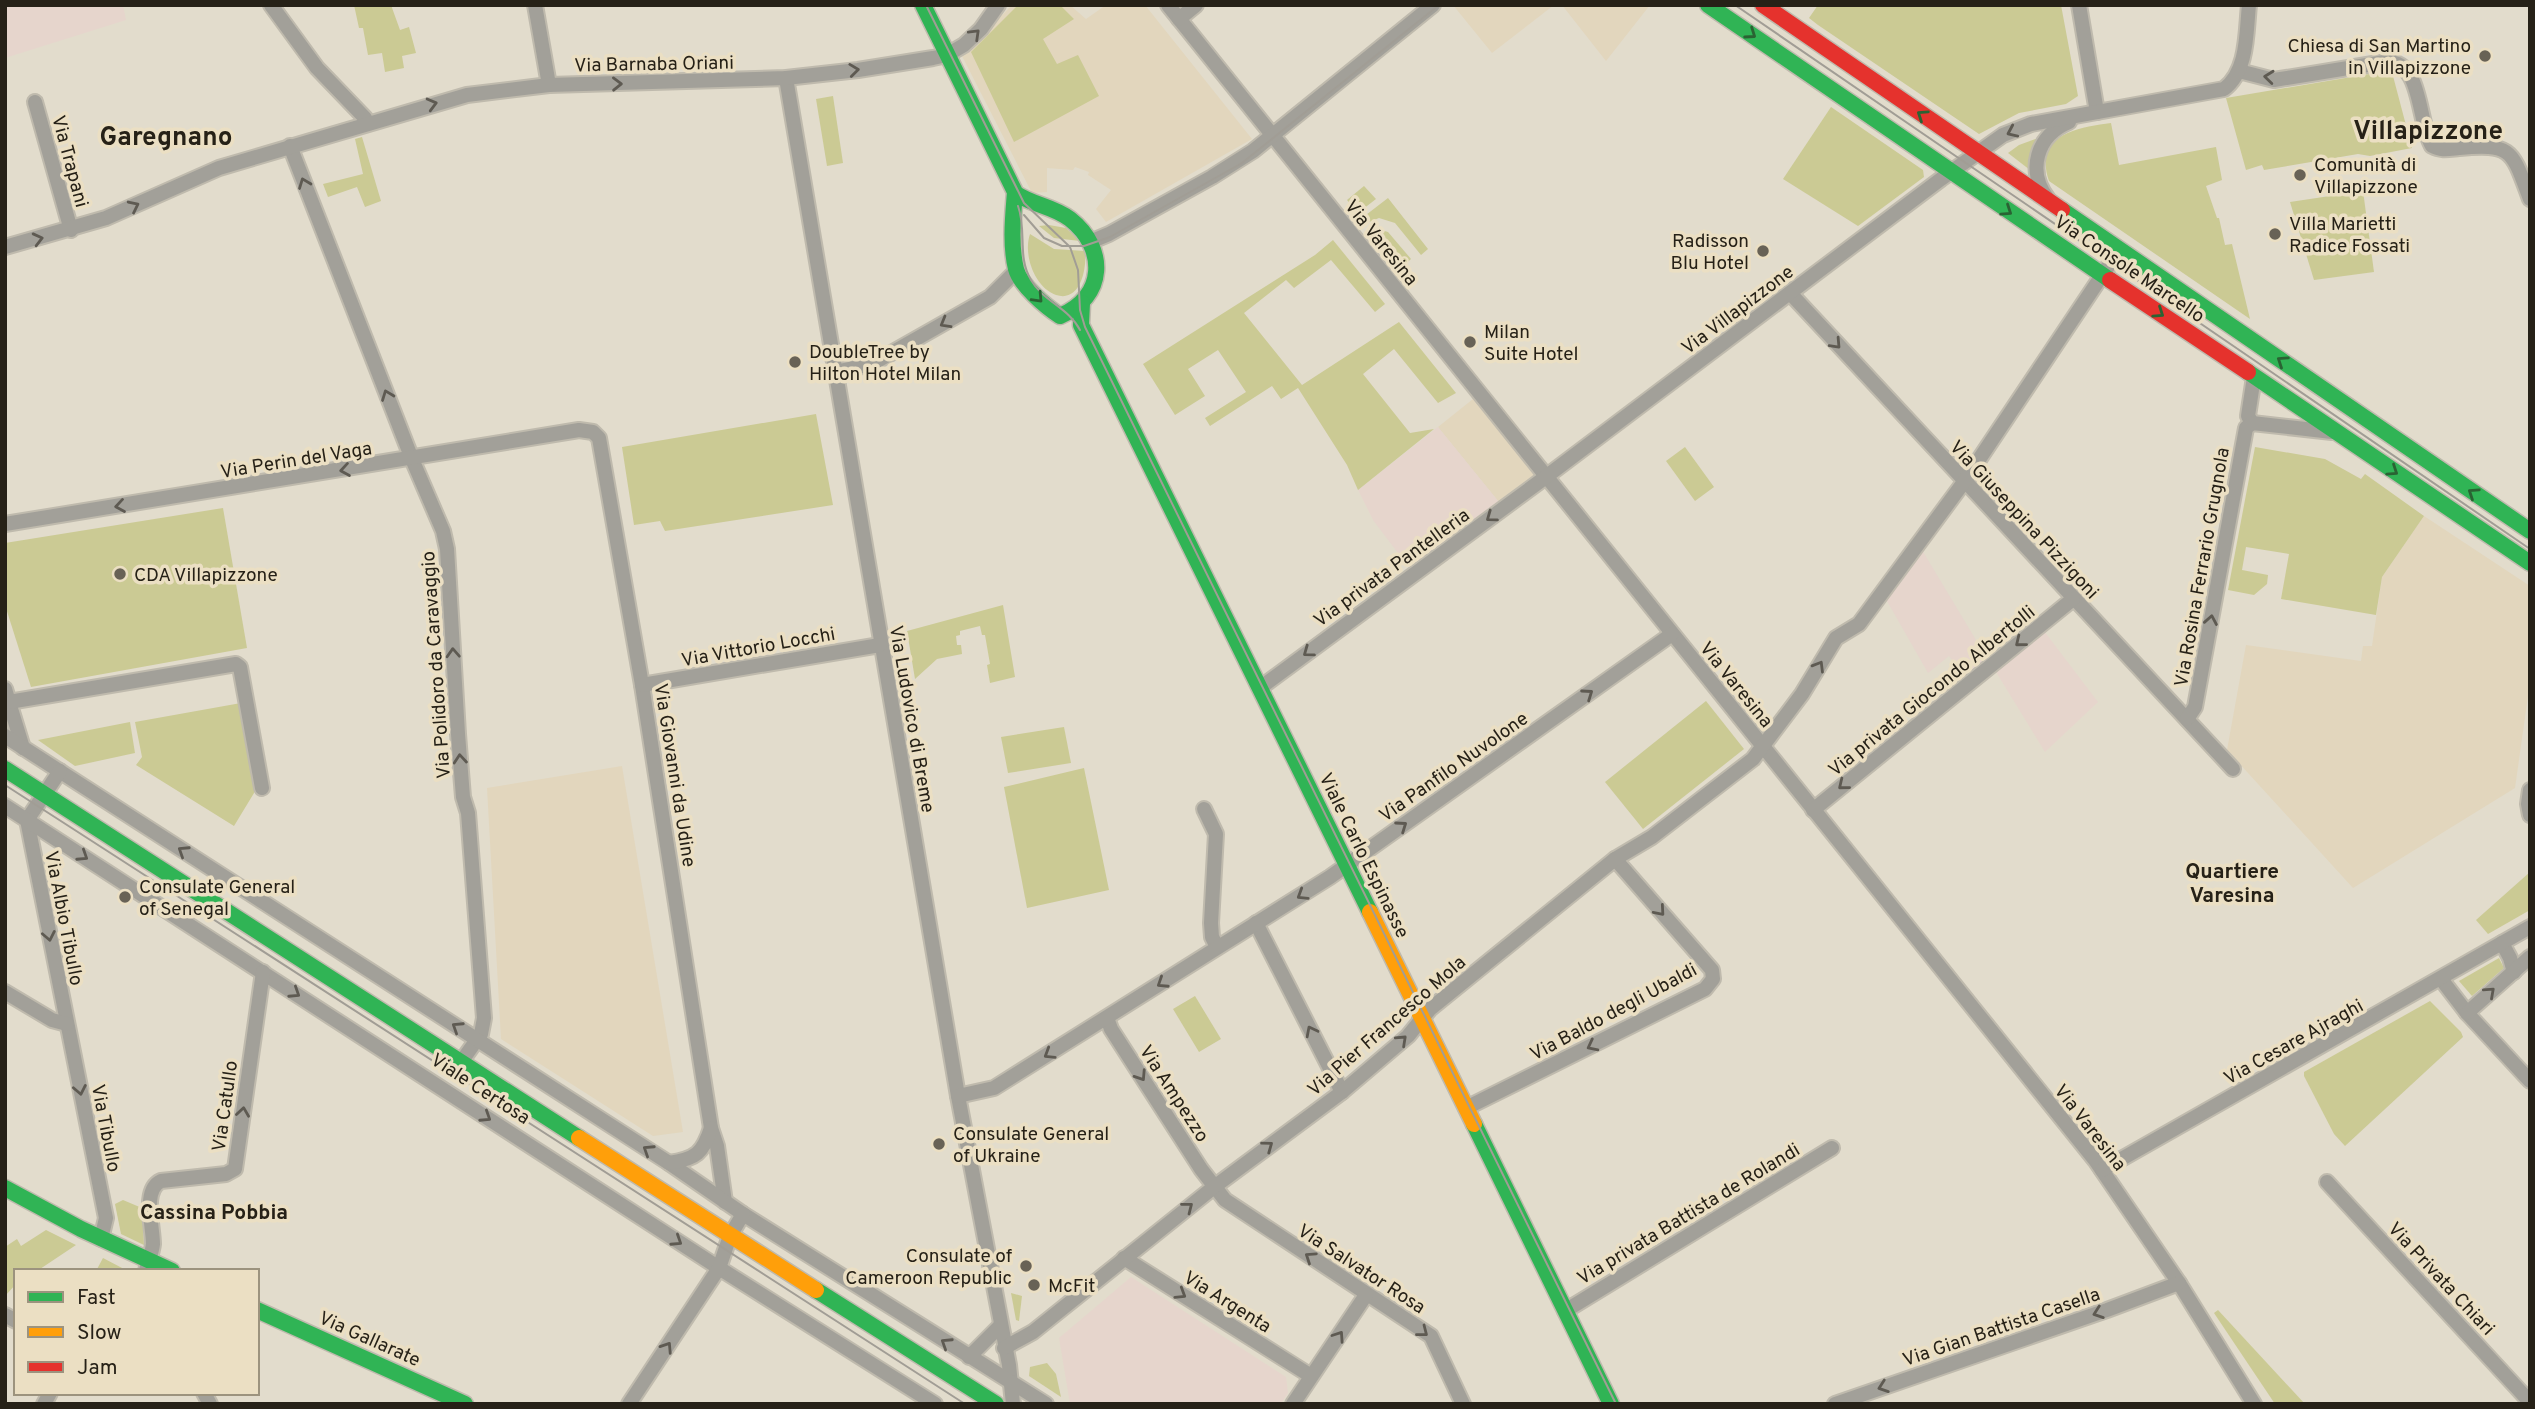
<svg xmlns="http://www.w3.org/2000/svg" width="2535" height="1409" font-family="Overpass,sans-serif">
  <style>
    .built { fill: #e2d6bd }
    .industrial { fill: #e6d5cc }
    .green { fill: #cbca94 }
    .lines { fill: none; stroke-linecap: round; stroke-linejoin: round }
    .street-casing { stroke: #bfbaad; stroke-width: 18 }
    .fast-casing { stroke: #bfbaad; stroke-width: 19 }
    .slow-casing { stroke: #bfbaad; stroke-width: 19 }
    .jam-casing { stroke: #bfbaad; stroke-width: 19 }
    .street { stroke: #a2a099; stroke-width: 14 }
    .fast { stroke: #30b455; stroke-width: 16 }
    .slow { stroke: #ff9f0a; stroke-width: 16 }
    .jam { stroke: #e5322d; stroke-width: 16 }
    .tram { stroke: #a19d95; stroke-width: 2 }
    .oneway { stroke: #5e5a52 }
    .oneway2 { stroke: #2a6333 }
    .poi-dot { fill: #686256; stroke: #ebdfc3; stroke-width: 2.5 }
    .labels { text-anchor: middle; stroke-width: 7; stroke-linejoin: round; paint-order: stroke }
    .poi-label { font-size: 19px; fill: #262117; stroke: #ebdfc3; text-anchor: start }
    .street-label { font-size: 19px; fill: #262117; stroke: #ebdfc3 }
    .neighbourhood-label { font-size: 21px; font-weight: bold; fill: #262117; stroke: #ebdfc3 }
    .district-label { font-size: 26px; font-weight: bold; fill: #262117; stroke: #ebdfc3 }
  </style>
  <rect width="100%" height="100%" fill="#e2dccc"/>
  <!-- built -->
  <g class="built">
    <path d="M1012,5H1070L1086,19L1106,5H1145L1252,139L1106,222L1096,209L1111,190L1088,175L1089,172L1075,167L1073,170L1047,168V192L1032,193L962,56Z"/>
    <path d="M1453,5H1554L1492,53Z"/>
    <path d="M1562,5H1650L1606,61Z"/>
    <path d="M1478,395L1545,477L1503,507L1438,427Z"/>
    <path d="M2424,516L2530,586V682L2515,788L2353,888L2227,750L2246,645L2361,661L2363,646H2372L2382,577Z"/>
    <path d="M622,766L683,1132L653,1136L501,1039L487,788Z"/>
  </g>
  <!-- industrial -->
  <g class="industrial">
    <path d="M5,5H123L126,20L5,58Z"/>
    <path d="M1438,427L1503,507L1413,573L1373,520L1358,490Z"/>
    <path d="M1919,545L1991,665L1969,683L1949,656L1928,673L1883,594Z"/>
    <path d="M2041,627L2098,702L2045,752L1993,667Z"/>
    <path d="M1131,1277L1286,1377L1288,1393L1281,1404H1070L1059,1338Z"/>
  </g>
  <!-- green -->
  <g class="green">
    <path d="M354,5H391L400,30L409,27L416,53L402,56L404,68L385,72L382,53L368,55L363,28H359Z"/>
    <path d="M1018,5H1060L1074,19L1043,39L1057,64L1078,55L1099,96L1014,142L971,52Z"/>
    <path d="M1818,5H2061L2078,96L2066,104L2019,113L1979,134L1818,25L1809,18Z"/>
    <path d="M2387,71L2393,76L2412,148L2370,156L2358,154L2264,170L2262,165L2246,170L2226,98Z"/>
    <path d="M833,96L843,163L827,166L816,99Z"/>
    <path d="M1831,107L1923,170L1924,177L1858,226L1783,179Z"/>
    <path d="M2111,123L2119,165L2216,147L2222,180L2206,186L2217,218H2219L2225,245L2232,244L2250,319L2049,181C2033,135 2078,127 2111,123Z"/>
    <path d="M362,137L381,201L365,207L357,187L328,197L323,184L363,174L355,139Z"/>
    <path d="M2041,137L2030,170L2008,153L2019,145Z"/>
    <path d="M1364,186L1376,199L1358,213L1347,200Z"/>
    <path d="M2363,191L2374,272L2314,280L2290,202Z"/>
    <path d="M1388,198L1428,249L1421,255L1395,223L1379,218L1367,223L1362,218Z"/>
    <path d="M1049,225L1066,228L1080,241L1054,238L1039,226Z"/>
    <path d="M1378,229L1388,232L1411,259L1402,267L1373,231Z"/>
    <path d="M1030,234L1054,249L1085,251C1087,267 1081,303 1056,295C1034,287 1023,254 1030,234Z"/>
    <path d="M1333,240L1385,304L1375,312L1331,260L1294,288L1286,280L1244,313L1302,385L1399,322L1456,393L1438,403L1394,349L1363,374L1410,433L1434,429L1358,490L1347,465L1298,388L1281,399L1272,386L1210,426L1205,418L1246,392L1218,350L1188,369L1205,396L1175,415L1143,364L1315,255Z"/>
    <path d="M816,414L833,505L665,531L660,521L634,525L622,447Z"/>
    <path d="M1685,447L1714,487L1695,501L1666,461Z"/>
    <path d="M2255,447L2325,459L2361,479L2365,474L2424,516L2382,577L2376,615L2281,599L2289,554L2246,547L2242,570L2268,575L2267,584L2254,595L2228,590Z"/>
    <path d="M223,508L247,648L31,687L5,605V543Z"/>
    <path d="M1003,605L1015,677L990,683L987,665L990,664L985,635H982L980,626L960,631V635L956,636L957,645H961L962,654L937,659L915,679L907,631Z"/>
    <path d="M1706,701L1744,749L1643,829L1605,782Z"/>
    <path d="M241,703L257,788L234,826L136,765L142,757L135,722Z"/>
    <path d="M130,722L135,753L75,766L38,740Z"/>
    <path d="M1064,727L1071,763L1008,773L1001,737Z"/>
    <path d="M1084,768L1109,890L1027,908L1004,787Z"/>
    <path d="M2530,872V910L2488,934L2476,920Z"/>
    <path d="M2499,958L2504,968L2472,996L2459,981Z"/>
    <path d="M1195,996L1221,1039L1199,1052L1173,1009Z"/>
    <path d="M2430,1001L2461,1032L2463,1037L2345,1146L2334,1134L2304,1076V1072Z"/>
    <path d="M123,1200L142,1208L144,1245L121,1234L115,1204Z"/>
    <path d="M46,1230L76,1245L37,1271H16V1284L5,1296V1247L17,1239L21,1246Z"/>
    <path d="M103,1258L124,1269L123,1271H96Z"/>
    <path d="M1011,1293L1022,1296L1019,1321L1016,1320Z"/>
    <path d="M2218,1310L2305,1404H2275L2214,1313Z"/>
    <path d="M1047,1363L1056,1374L1061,1397L1029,1376L1030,1367Z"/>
  </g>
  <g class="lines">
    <defs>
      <g id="street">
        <path d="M271,5L317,68L365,118L367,124"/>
        <path d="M535,5L549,85"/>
        <path d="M1168,5L2095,1160L2179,1283L2254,1404"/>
        <path d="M2079,5L2097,112"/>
        <path d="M1179,19L1196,5"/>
        <path d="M2239,71L2274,80L2385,62C2423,59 2417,121 2432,146C2441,151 2449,149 2459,148C2513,143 2512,151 2530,199"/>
        <path d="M786,78L958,1096L1009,1365L1013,1404"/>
        <path d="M35,102L71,230"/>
        <path d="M290,146L412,459L443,531L447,549L458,734L463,797L468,813L484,1018L481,1034L461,1062"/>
        <path d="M2048,199C2026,171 2037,135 2069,122"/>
        <path d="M1090,242L1109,234L1212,177L1253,151L1433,5"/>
        <path d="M5,247L106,218L219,168L467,95L549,85L786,78L858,70L933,58L947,55L964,45L981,29L998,5"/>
        <path d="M1790,293L2233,769"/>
        <path d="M835,372L872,364L990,297L1016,271"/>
        <path d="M2252,423L2248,416L2254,377"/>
        <path d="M5,524L579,430L593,432L599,438L642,685L711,1128L717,1146L725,1202"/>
        <path d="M642,685L880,645"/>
        <path d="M1260,688L1539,482L1941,179L2003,135L2031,124L2224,89C2248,71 2246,33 2249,5"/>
        <path d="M5,689L23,748"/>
        <path d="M9,702L236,664L240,667L262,788"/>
        <path d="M2187,719L2195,707L2246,428L2252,423L2332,432"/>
        <path d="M5,736L669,1163L743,1214L1046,1404"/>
        <path d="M60,771L27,820L106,1218L101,1239"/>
        <path d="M2530,790L2528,804L2530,815"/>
        <path d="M5,806L719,1268L935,1404"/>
        <path d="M1204,809L1216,834L1211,923L1212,937L1217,947"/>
        <path d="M1813,810L2073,599"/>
        <path d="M1256,923L1342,1092"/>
        <path d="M2502,943L2510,958L2514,972"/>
        <path d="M2441,979L2467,1013L2530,1081"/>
        <path d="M5,992L52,1020L67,1024"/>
        <path d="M2467,1013L2530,957"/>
        <path d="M1107,1018L1111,1029L1201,1169L1225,1200L1431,1336L1463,1404"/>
        <path d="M958,1096L994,1088L1330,877L1672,634"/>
        <path d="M1466,1108L1705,989L1713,979L1712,970L1615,859"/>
        <path d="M669,1163C696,1159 703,1153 711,1128"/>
        <path d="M2102,1170L2530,927"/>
        <path d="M2327,1182L2530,1402"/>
        <path d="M1124,1258L1311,1376"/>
        <path d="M146,1271C148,1262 152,1253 153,1244C153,1226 142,1190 161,1181L226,1174L235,1169L263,972"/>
        <path d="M1565,1311L1832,1148"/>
        <path d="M5,1315L16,1321"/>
        <path d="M1004,1348L1033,1332L1214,1187L1342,1092L1408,1036L1430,1009L1615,859L1652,837L1753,759L1802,694L1836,638L1859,624L1964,482L2119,250"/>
        <path d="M969,1357L1000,1326"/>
        <path d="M204,1393L210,1404"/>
        <path d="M44,1404L50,1393"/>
        <path d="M629,1404L719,1268L730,1236L743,1214"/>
        <path d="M1293,1404L1366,1295"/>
        <path d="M1835,1404L2107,1310L2179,1283"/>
      </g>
      <g id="fast">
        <path d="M923,5L1015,192C1013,217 1010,244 1016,269C1020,285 1046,307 1060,316C1106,297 1107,248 1070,219C1053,206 1032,205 1015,193"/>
        <path d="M1708,5L2110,280"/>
        <path d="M2062,210L2530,531"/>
        <path d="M1082,303L1081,325L1370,912"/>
        <path d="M2248,372L2530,563"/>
        <path d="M5,769L579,1138"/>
        <path d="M1474,1124L1611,1404"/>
        <path d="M5,1188L81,1229L172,1271"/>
        <path d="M816,1290L996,1404"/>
        <path d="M257,1310L465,1404"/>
      </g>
      <g id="slow">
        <path d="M1370,912L1474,1124"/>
        <path d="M579,1138L816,1290"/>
      </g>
      <g id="jam">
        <path d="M1763,5L2062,210"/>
        <path d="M2110,280L2248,372"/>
      </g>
    </defs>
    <!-- street casing -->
    <use href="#street" class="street-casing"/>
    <!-- fast casing -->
    <use href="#fast" class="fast-casing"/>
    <!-- slow casing -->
    <use href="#slow" class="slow-casing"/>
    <!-- jam casing -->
    <use href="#jam" class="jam-casing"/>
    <!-- street -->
    <use href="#street" class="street"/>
    <!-- fast -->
    <use href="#fast" class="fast"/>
    <!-- slow -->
    <use href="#slow" class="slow"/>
    <!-- jam -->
    <use href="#jam" class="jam"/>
    <!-- tram -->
    <g class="tram">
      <path d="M926,5L1024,203L1070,247L1078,270L1080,310L1085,327L1616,1404"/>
      <path d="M1735,5L2530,549"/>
      <path d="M1018,206C1027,230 1017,257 1031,280C1043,301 1069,308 1080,330"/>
      <path d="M1024,215L1044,238L1062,246H1084L1110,237L1242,163L1439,5"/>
      <path d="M5,785L965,1404"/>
    </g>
  </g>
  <!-- one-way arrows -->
  <defs><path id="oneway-chevron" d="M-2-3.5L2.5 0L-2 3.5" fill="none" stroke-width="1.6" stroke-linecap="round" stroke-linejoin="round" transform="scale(1.75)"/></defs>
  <g class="oneway">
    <use href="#oneway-chevron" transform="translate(975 34) rotate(-44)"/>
    <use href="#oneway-chevron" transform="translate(854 70) rotate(-7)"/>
    <use href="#oneway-chevron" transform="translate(2269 77) rotate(-174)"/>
    <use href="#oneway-chevron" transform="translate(617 84) rotate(-1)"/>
    <use href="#oneway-chevron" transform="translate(432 104) rotate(-15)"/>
    <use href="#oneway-chevron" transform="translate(2012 132) rotate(156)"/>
    <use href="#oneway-chevron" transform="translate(304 183) rotate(-111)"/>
    <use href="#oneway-chevron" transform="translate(134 206) rotate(-26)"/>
    <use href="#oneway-chevron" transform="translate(38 239) rotate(-14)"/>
    <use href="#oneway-chevron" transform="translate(945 323) rotate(150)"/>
    <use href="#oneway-chevron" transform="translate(1836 344) rotate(47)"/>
    <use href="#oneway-chevron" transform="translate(387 395) rotate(-111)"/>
    <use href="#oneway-chevron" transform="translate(345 470) rotate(171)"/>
    <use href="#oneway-chevron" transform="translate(120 506) rotate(171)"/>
    <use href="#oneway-chevron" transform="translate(1491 517) rotate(144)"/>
    <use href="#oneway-chevron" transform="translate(2211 620) rotate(-80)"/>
    <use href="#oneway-chevron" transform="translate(2020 642) rotate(141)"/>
    <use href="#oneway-chevron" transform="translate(1308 652) rotate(144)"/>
    <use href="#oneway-chevron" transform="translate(453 653) rotate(-93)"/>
    <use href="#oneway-chevron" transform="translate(1819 666) rotate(-59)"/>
    <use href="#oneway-chevron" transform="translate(1588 694) rotate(-35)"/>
    <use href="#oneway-chevron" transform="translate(460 759) rotate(-95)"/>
    <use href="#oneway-chevron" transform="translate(1843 785) rotate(141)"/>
    <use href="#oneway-chevron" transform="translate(1402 826) rotate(-35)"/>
    <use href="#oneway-chevron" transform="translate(183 851) rotate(-147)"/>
    <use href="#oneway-chevron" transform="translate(83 856) rotate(33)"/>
    <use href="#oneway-chevron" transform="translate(1302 895) rotate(148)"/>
    <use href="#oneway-chevron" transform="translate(1660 911) rotate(49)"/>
    <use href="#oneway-chevron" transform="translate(49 936) rotate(79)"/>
    <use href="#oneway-chevron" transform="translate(1162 983) rotate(147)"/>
    <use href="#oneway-chevron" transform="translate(2490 992) rotate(-42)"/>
    <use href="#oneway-chevron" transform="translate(295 993) rotate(33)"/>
    <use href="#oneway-chevron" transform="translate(457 1027) rotate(-147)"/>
    <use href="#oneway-chevron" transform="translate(1311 1031) rotate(-117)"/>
    <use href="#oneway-chevron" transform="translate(1402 1040) rotate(-43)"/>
    <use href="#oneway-chevron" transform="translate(1592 1046) rotate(153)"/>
    <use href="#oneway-chevron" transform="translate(1049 1054) rotate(148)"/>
    <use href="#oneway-chevron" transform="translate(1141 1076) rotate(57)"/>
    <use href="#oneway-chevron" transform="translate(80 1090) rotate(79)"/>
    <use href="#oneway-chevron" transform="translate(243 1112) rotate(-82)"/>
    <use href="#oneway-chevron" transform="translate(486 1117) rotate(33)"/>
    <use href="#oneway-chevron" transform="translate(1268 1146) rotate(-36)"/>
    <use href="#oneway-chevron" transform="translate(648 1150) rotate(-147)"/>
    <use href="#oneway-chevron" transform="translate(1188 1207) rotate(-38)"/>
    <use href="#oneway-chevron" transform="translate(677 1241) rotate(33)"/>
    <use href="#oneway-chevron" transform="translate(1310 1257) rotate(-146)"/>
    <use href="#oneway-chevron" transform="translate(1181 1294) rotate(32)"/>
    <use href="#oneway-chevron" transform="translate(2098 1313) rotate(161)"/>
    <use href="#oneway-chevron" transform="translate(1423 1332) rotate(38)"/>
    <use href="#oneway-chevron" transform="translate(1339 1336) rotate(-56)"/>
    <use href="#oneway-chevron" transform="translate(946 1343) rotate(-147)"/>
    <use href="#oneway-chevron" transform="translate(667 1347) rotate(-57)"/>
    <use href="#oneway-chevron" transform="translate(1883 1387) rotate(161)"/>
  </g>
  <g class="oneway2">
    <use href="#oneway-chevron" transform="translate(1751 34) rotate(35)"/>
    <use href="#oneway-chevron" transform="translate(1922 115) rotate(-146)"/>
    <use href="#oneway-chevron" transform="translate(2007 211) rotate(34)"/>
    <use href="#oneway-chevron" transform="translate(1038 298) rotate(47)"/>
    <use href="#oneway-chevron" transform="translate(2159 313) rotate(34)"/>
    <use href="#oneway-chevron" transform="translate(2282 361) rotate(-146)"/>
    <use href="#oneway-chevron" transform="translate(2393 471) rotate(34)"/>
    <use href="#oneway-chevron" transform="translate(2473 493) rotate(-146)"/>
  </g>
  <!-- markers -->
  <g class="poi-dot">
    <circle cx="2485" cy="56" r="7"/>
    <circle cx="2300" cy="175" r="7"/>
    <circle cx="2275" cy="234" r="7"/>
    <circle cx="1763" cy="251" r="7"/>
    <circle cx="1470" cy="342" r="7"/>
    <circle cx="795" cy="362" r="7"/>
    <circle cx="120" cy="574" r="7"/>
    <circle cx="125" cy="897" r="7"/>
    <circle cx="939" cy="1144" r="7"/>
    <circle cx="1026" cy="1266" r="7"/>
    <circle cx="1034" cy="1285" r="7"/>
  </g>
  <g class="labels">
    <!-- poi labels -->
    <g class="poi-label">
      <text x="2471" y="52" text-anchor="end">Chiesa di San Martino<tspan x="2471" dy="22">in Villapizzone</tspan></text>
      <text x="2314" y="171">Comunità di<tspan x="2314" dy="22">Villapizzone</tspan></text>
      <text x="2289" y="230">Villa Marietti<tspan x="2289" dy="22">Radice Fossati</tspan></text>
      <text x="1749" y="247" text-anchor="end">Radisson<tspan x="1749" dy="22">Blu Hotel</tspan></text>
      <text x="1484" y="338">Milan<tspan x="1484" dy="22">Suite Hotel</tspan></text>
      <text x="809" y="358">DoubleTree by<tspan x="809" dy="22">Hilton Hotel Milan</tspan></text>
      <text x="134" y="581">CDA Villapizzone</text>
      <text x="139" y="893">Consulate General<tspan x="139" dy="22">of Senegal</tspan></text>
      <text x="953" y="1140">Consulate General<tspan x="953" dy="22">of Ukraine</tspan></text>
      <text x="1012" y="1262" text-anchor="end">Consulate of<tspan x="1012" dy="22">Cameroon Republic</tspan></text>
      <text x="1048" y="1292">McFit</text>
    </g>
    <!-- street labels -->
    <g class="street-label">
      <text transform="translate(654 63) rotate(-1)" y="7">Via Barnaba Oriani</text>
      <text transform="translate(71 161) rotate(75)" y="7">Via Trapani</text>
      <text transform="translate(1382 242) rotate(51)" y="7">Via Varesina</text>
      <text transform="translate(2130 268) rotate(34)" y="7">Via Console Marcello</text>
      <text transform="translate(1737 309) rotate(-37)" y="7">Via Villapizzone</text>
      <text transform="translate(296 459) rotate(-9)" y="7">Via Perin del Vaga</text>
      <text transform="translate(2025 519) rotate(47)" y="7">Via Giuseppina Pizzigoni</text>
      <text transform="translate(1391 567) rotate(-36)" y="7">Via privata Pantelleria</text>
      <text transform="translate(2201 567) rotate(-80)" y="7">Via Rosina Ferrario Grugnola</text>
      <text transform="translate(758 646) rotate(-10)" y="7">Via Vittorio Locchi</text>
      <text transform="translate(435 665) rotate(-94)" y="7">Via Polidoro da Caravaggio</text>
      <text transform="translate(1737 684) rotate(51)" y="7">Via Varesina</text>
      <text transform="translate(1931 690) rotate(-39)" y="7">Via privata Giocondo Albertolli</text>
      <text transform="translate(913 719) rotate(80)" y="7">Via Ludovico di Breme</text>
      <text transform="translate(1453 766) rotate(-35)" y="7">Via Panfilo Nuvolone</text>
      <text transform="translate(676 775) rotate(81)" y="7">Via Giovanni da Udine</text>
      <text transform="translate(1365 855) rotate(64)" y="7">Viale Carlo Espinasse</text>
      <text transform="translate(65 918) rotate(79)" y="7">Via Albio Tibullo</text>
      <text transform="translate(1613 1011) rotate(-28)" y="7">Via Baldo degli Ubaldi</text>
      <text transform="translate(1386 1025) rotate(-41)" y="7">Via Pier Francesco Mola</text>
      <text transform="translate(2293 1041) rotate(-29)" y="7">Via Cesare Ajraghi</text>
      <text transform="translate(481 1088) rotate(33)" y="7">Viale Certosa</text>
      <text transform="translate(1175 1093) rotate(57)" y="7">Via Ampezzo</text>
      <text transform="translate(224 1106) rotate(-82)" y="7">Via Catullo</text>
      <text transform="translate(2091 1127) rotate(52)" y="7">Via Varesina</text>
      <text transform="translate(107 1128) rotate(79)" y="7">Via Tibullo</text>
      <text transform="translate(1688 1213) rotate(-31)" y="7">Via privata Battista de Rolandi</text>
      <text transform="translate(1362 1268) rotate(33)" y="7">Via Salvator Rosa</text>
      <text transform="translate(2442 1278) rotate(47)" y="7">Via Privata Chiari</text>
      <text transform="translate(1228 1301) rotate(32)" y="7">Via Argenta</text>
      <text transform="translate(2001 1326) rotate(-19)" y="7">Via Gian Battista Casella</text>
      <text transform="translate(370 1338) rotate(24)" y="7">Via Gallarate</text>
    </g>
    <!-- neighbourhood labels -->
    <g class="neighbourhood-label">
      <text x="2232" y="878">Quartiere<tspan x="2232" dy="24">Varesina</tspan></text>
      <text x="214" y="1219">Cassina Pobbia</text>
    </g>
    <!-- district labels -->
    <g class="district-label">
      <text x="2428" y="139">Villapizzone</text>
      <text x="166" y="145">Garegnano</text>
    </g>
  </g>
  <!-- border -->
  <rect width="2535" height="1409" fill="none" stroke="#262117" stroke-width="14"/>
  <!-- legend -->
  <rect x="14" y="1269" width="245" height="126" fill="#ebdfc3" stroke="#9c937e" stroke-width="2"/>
  <rect x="28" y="1292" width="35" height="10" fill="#30b455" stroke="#9c937e" stroke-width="2"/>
  <text x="77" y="1304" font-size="21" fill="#262117">Fast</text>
  <rect x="28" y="1327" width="35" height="10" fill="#ff9f0a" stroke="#9c937e" stroke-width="2"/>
  <text x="77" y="1339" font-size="21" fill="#262117">Slow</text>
  <rect x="28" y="1362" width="35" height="10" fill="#e5322d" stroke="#9c937e" stroke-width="2"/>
  <text x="77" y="1374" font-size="21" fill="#262117">Jam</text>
</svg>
